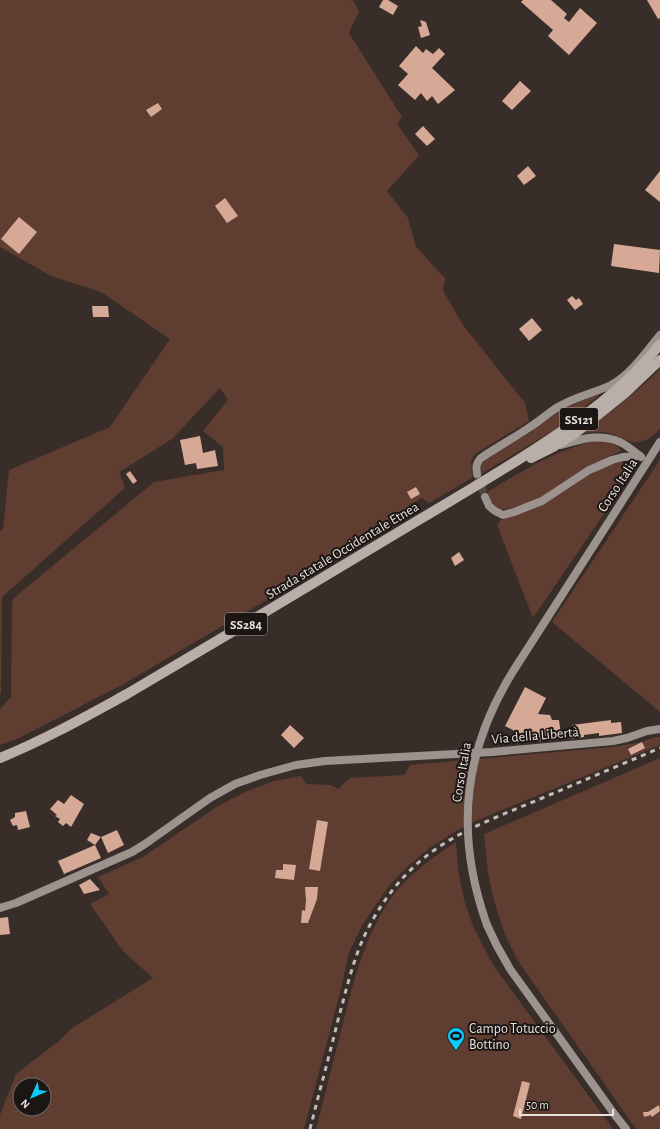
<svg xmlns="http://www.w3.org/2000/svg" width="660" height="1129" font-family="'Alegreya Sans',sans-serif">
  <style>
    .green { fill: #5f3e31; fill-rule: evenodd }
    .building { fill: #d6a997 }
    .lines { fill: none; stroke-linecap: round; stroke-linejoin: round }
    .secondary-tunnel { stroke: #524843; stroke-width: 8; stroke-dasharray: 8 4; stroke-linecap: butt }
    .secondary { stroke: #9c938f; stroke-width: 8 }
    .primary { stroke: #baaea9; stroke-width: 10 }
    .rail { stroke: #c4bcb9; stroke-width: 3; stroke-dasharray: 5 5; stroke-linecap: butt }
    .secondary-bridge { stroke: #9c938f; stroke-width: 8 }
    .labels { text-anchor: middle; stroke-width: 4; stroke-linejoin: round; paint-order: stroke }
    .shield { fill: #1b1614; stroke: #aaa4a1; stroke-width: 1 }
    .shield-label { font-size: 13px; font-weight: bold; fill: #e8e1de }
    .street-label { font-size: 14px; fill: #e8e1de; stroke: #1b1614 }
    .poi-label { font-size: 14px; fill: #e8e1de; stroke: #1b1614; text-anchor: start }
  </style>
  <rect width="100%" height="100%" fill="#382d28"/>
  <!-- green -->
  <g class="green">
    <path d="M0,0H351L354,2L359,11L349,33L402,117L397,124L419,155L387,191L408,218L416,247L445,278L443,290L463,325L525,403L529,421L475,454L471,460L472,478L429,503L422,498L408,506L406,518L122,685L19,738L0,745V709L11,697L12,606L13,599L20,593L154,482L224,470L223,447L203,431L228,400L220,388L172,439L119,472L125,488L2,597L1,694L0,693V531L3,529L9,470L110,427L170,339L101,292L51,276L0,247Z"/>
    <path d="M660,369V428L653,436L646,440L639,442H631L618,436L604,432L582,433C609,413 636,393 660,369Z"/>
    <path d="M601,394L556,429L481,474C480,466 482,463 487,458L528,434L562,410L578,402Z"/>
    <path d="M593,441C603,441 614,441 621,450L619,452L588,466L545,495L533,501L508,509H499L493,504L489,499L487,492C521,472 554,451 593,441Z"/>
    <path d="M660,460V712L552,622Z"/>
    <path d="M621,462C626,465 628,467 630,473L612,502L533,618L497,525L501,520C520,513 538,507 555,497C574,486 599,463 621,462Z"/>
    <path d="M655,737H660V745L478,820L456,831L428,849L407,867L389,886L364,922L349,952L341,989L304,1129H0V1115L16,1074L59,1041L72,1028L153,978L123,951L90,904L109,894L98,877L143,857L218,806L247,791L274,781L301,776L306,784L331,785L338,789L350,778L404,775L410,765L613,747L642,742ZM20,1085H44V1109H20Z"/>
    <path d="M660,758V1129H636L518,961L505,935L494,901L488,873L484,834Z"/>
    <path d="M456,842L458,869L464,900L473,926L493,965L613,1129H316C325,1094 334,1058 343,1023C353,984 362,945 384,909C401,880 429,860 456,842Z"/>
  </g>
  <!-- building -->
  <g class="building">
    <path d="M383,0H388L398,6L393,15L379,7Z"/>
    <path d="M523,0H551L567,14L564,18L569,22L580,8L597,23L569,55L548,36L553,30L521,2Z"/>
    <path d="M647,0H660V18L658,19Z"/>
    <path d="M420,20L426,22L430,35L421,38L418,27L422,26Z"/>
    <path d="M416,46L423,53L426,49L433,54L439,48L445,54L432,68L455,90L438,104L432,96L427,101L421,93L415,100L398,85L408,74L399,66Z"/>
    <path d="M520,81L531,91L512,110L502,101Z"/>
    <path d="M158,103L162,109L151,117L146,110Z"/>
    <path d="M423,126L435,139L427,146L415,134Z"/>
    <path d="M528,166L536,176L524,185L517,176Z"/>
    <path d="M660,171V202L645,190Z"/>
    <path d="M225,198L238,216L227,223L215,206Z"/>
    <path d="M19,217L37,232L19,254L1,239Z"/>
    <path d="M614,244L660,250L659,273L611,266Z"/>
    <path d="M572,296L576,300L579,298L583,304L575,310L567,300Z"/>
    <path d="M92,306H108L109,317H93Z"/>
    <path d="M532,318L542,330L529,341L519,329Z"/>
    <path d="M200,436L203,453L215,450L218,466L197,469L196,463L185,465L180,440Z"/>
    <path d="M130,471L137,481L133,484L126,474Z"/>
    <path d="M416,487L420,494L411,499L407,492Z"/>
    <path d="M459,552L464,560L455,566L451,558Z"/>
    <path d="M525,687L546,698L538,714L550,715L552,720H559L561,735L556,740L528,742L526,737L505,726Z"/>
    <path d="M611,720V723L621,722L622,733L599,736V733L584,735V737L570,739L568,730H573L572,725Z"/>
    <path d="M290,725L304,738L294,748L281,735Z"/>
    <path d="M642,742L645,748L631,755L628,749Z"/>
    <path d="M71,795L84,804L71,827L66,823L63,826L58,822L60,819L55,816L57,815L50,809L58,800L64,804Z"/>
    <path d="M26,811L30,827L18,830L17,825L13,826L10,820L15,817V813Z"/>
    <path d="M317,820L328,822L320,871L309,869Z"/>
    <path d="M117,830L124,845L108,853L101,837Z"/>
    <path d="M91,833L101,837L95,845L101,858L64,874L58,861L95,845L87,840Z"/>
    <path d="M283,864L296,865L294,880L275,878L276,870H283Z"/>
    <path d="M90,879L100,890L84,894L79,885Z"/>
    <path d="M305,887H318L317,899L308,923H301L302,910L305,911L306,901Z"/>
    <path d="M8,917L10,934L0,935V918Z"/>
    <path d="M522,1081L530,1083L521,1119L513,1116Z"/>
    <path d="M659,1105L660,1111L652,1117L651,1115L644,1117L643,1112H648Z"/>
  </g>
  <g class="lines">
    <!-- secondary-tunnel -->
    <path class="secondary-tunnel" d="M477,474L485,497"/>
    <!-- secondary -->
    <g class="secondary">
      <path d="M561,445C581,439 600,433 620,442C628,446 635,452 641,457"/>
      <path d="M477,474C476,467 476,463 481,458C497,447 514,438 530,427C540,421 548,413 558,407C574,397 594,393 611,385C630,375 647,351 660,335"/>
      <path d="M485,497L489,506L495,511L503,515L514,512L542,501L589,470L612,460L623,457L640,456"/>
      <path d="M519,662L660,442"/>
      <path d="M0,908L16,903L132,852L145,844L210,798L235,784L260,775L296,765L325,761L492,752L613,741L627,738L647,731L660,729"/>
      <path d="M487,925L497,946L510,969L615,1115L626,1129"/>
    </g>
    <!-- primary -->
    <g class="primary">
      <path d="M531,458L553,447L574,434L625,393L660,360"/>
      <path d="M0,758C44,740 85,717 127,694C224,637 321,579 417,521C456,498 495,475 532,451C580,420 625,389 660,344"/>
    </g>
    <!-- rail -->
    <path class="rail" d="M310,1129C319,1093 329,1057 338,1020C347,988 354,953 371,923C385,897 405,872 429,854C462,829 502,815 540,799C580,782 620,765 660,748"/>
    <!-- secondary-bridge -->
    <path class="secondary-bridge" d="M487,925C453,830 464,745 519,662"/>
  </g>
  <!-- icons -->
  <defs>
    <symbol id="stadium-pin" viewBox="-11 -11 22 30"><path d="M0 17L-7.5 6A9.5 9.5 0 1 1 7.5 6Z" fill="#0dcafa" stroke="#1b1614"/><path d="M0-5a6.5 5 0 1 0 0 10a6.5 5 0 1 0 0-10ZM-3.5-1.8h7v3.6h-7Z" fill="#111"/></symbol>
  </defs>
  <g fill-rule="evenodd">
    <use href="#stadium-pin" x="446" y="1026" width="20" height="27"/>
  </g>
  <g class="labels">
    <!-- shield labels -->
    <g class="shield">
      <rect x="560" y="408" width="38" height="22" rx="3"/>
      <rect x="225" y="613" width="42" height="22" rx="3"/>
    </g>
    <g class="shield-label">
      <text x="579" y="424">SS121</text>
      <text x="246" y="629">SS284</text>
    </g>
    <!-- street labels -->
    <g class="street-label">
      <text transform="translate(617 485) rotate(-57)" y="5">Corso Italia</text>
      <text transform="translate(342 550) rotate(-31)" y="5">Strada statale Occidentale Etnea</text>
      <text transform="translate(535 735) rotate(-5)" y="5">Via della Libertà</text>
      <text transform="translate(461 772) rotate(-80)" y="5">Corso Italia</text>
    </g>
    <!-- poi labels -->
    <g class="poi-label">
      <text x="469" y="1033">Campo Totuccio<tspan x="469" dy="16">Bottino</tspan></text>
    </g>
  </g>
  <!-- north arrow -->
  <g transform="translate(32 1097) rotate(225)"><circle r="19" fill="#1b1614" stroke="#6d6765"/>
  <path d="M0-3L7 15L0 10L-7 15Z" fill="#0dcafa"/>
  <text y="-6" font-size="11" font-weight="bold" text-anchor="middle" fill="#e8e1de">N</text>
  </g>
  <!-- scale -->
  <path d="M520 1109v6h93v-6" fill="none" stroke="#e8e1de" stroke-width="2"/>
  <text x="526" y="1109" font-size="12" fill="#e8e1de" stroke="#1b1614" stroke-width="3" paint-order="stroke">50 m</text>
</svg>
